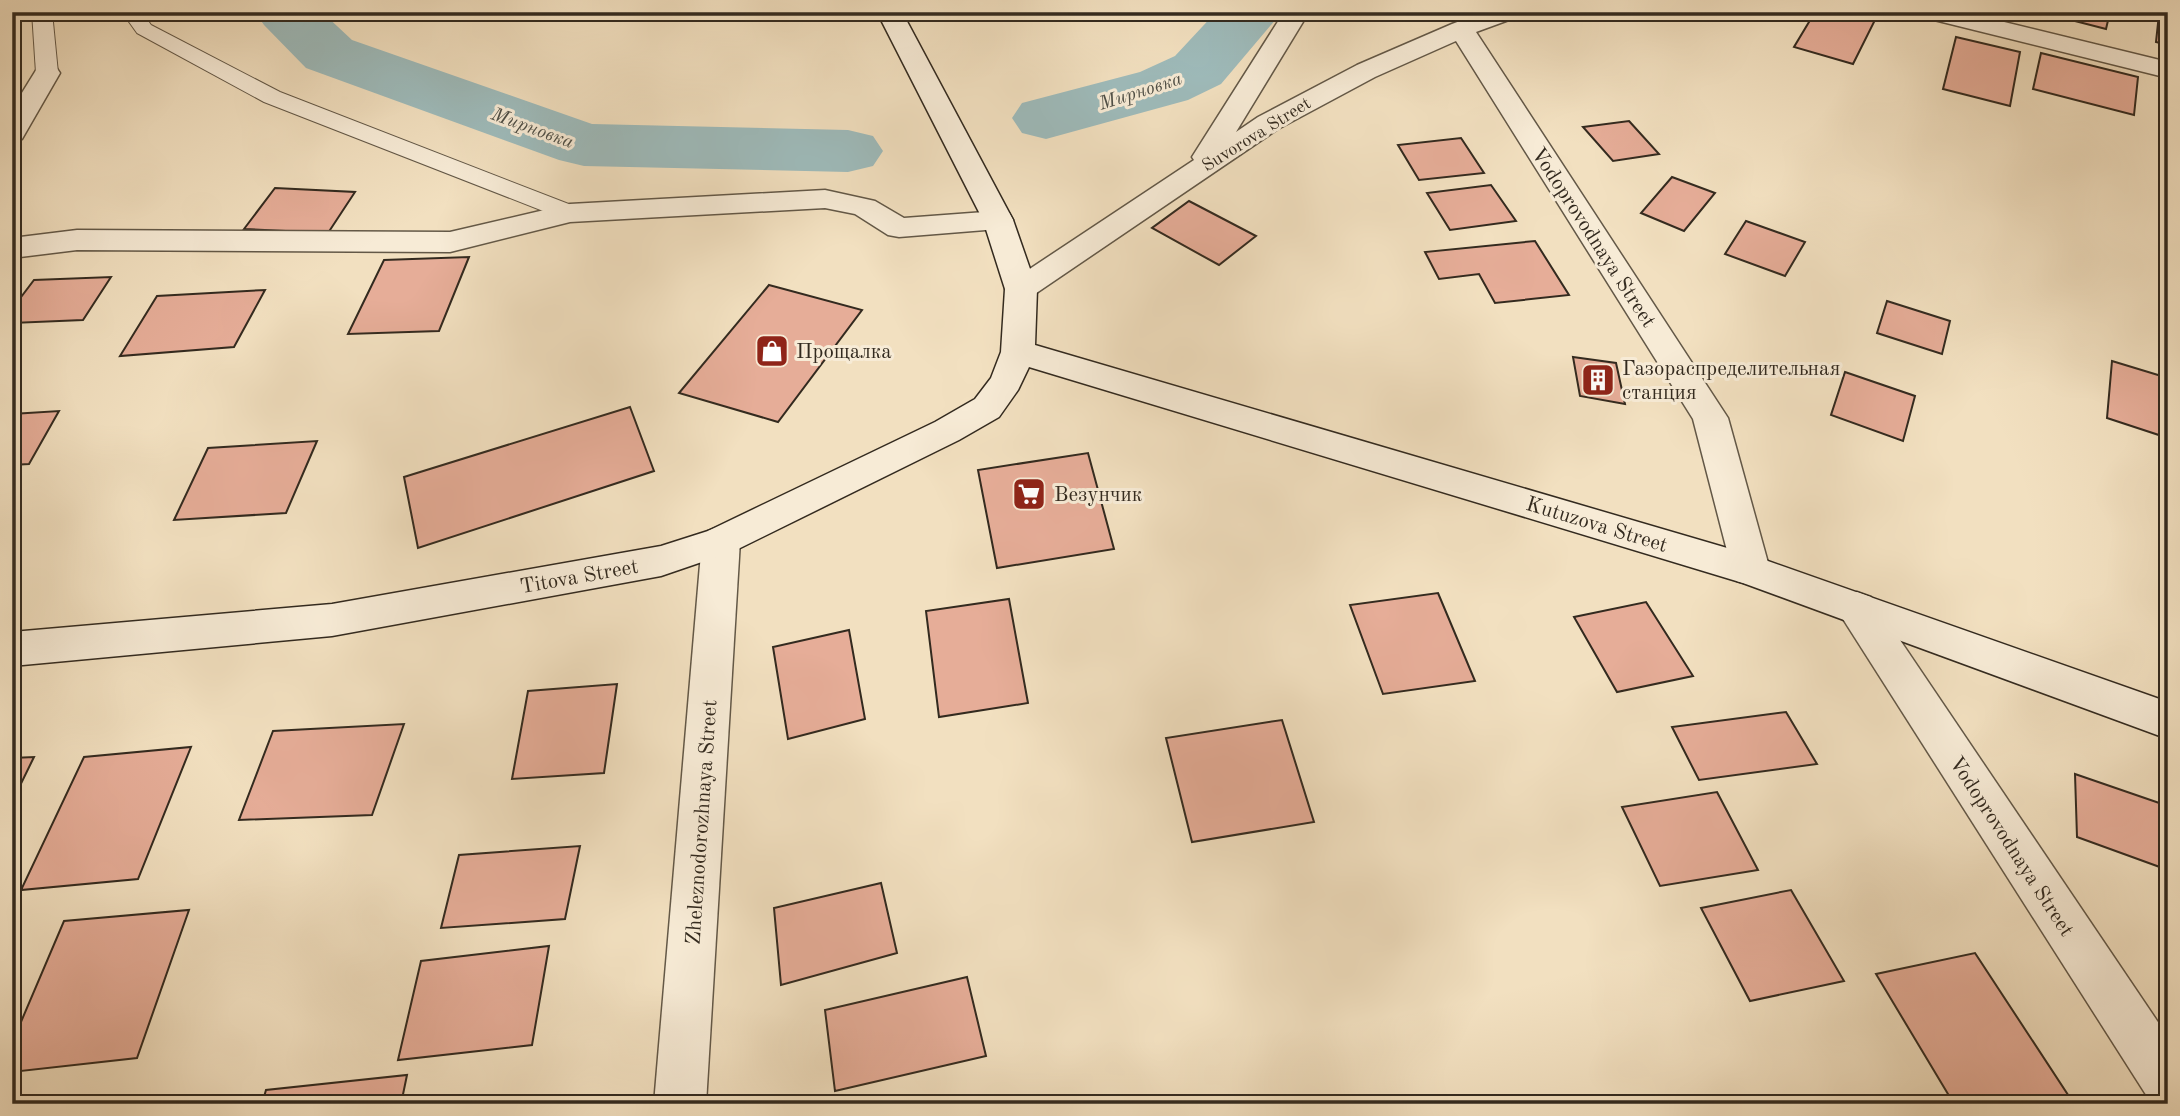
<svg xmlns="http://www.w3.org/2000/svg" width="2180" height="1116" font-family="'Old Standard TT',serif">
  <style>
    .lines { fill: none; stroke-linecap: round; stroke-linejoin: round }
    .river { fill: #9ebbbb; fill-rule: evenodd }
    .building { fill: #e6ad98; stroke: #332a1f; stroke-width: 2 }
    .service-casing { stroke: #635847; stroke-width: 2 }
    .minor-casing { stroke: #635847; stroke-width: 3 }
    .secondary-casing { stroke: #332a1f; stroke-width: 3 }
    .service { fill: #f7ebd6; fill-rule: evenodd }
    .minor { fill: #f7ebd6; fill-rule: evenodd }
    .secondary { fill: #f7ebd6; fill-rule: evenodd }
    .labels { text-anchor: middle; stroke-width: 6; stroke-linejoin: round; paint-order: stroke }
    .far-street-label { font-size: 18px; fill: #332a1f; stroke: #f7ebd6 }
    .far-water-label { font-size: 19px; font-style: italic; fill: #4e4e46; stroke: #f7ebd6 }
    .street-label { font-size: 21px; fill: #332a1f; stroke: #f7ebd6 }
    .poi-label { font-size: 21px; fill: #332a1f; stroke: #f7ebd6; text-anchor: start }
  </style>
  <rect width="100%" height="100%" fill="#f2e0c0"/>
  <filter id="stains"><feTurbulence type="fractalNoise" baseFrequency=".00286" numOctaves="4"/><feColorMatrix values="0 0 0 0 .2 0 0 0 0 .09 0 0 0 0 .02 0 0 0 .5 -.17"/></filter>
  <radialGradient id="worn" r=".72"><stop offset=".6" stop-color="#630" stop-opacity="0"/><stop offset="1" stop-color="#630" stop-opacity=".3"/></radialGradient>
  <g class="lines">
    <!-- river -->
    <g class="river">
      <path d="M255,12H322L352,40L592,124L848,130L873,136L883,151L873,166L848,172L584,166L559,160L306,68L264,25Z"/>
      <path d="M1216,12H1282L1221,84L1188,100L1046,139L1022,133L1012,118L1022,103L1140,72L1175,56Z"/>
    </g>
  </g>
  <!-- building -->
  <g class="building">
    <path d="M1815,12H1853L1876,18L1853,64L1794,47Z"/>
    <path d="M2040,12H2110L2106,29Z"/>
    <path d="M2159,14L2168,16V45L2156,42Z"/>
    <path d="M1956,37L2020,52L2010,106L1943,89Z"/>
    <path d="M2041,53L2138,77L2134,115L2033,89Z"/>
    <path d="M1629,121L1659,154L1613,161L1583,127Z"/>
    <path d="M1461,138L1484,173L1419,180L1398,145Z"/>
    <path d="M1672,177L1715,193L1684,231L1641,213Z"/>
    <path d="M1491,185L1516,221L1450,230L1427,193Z"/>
    <path d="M275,188L355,192L328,233L244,229Z"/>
    <path d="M1189,201L1256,236L1219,265L1152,228Z"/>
    <path d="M1746,221L1805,242L1785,276L1725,254Z"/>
    <path d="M1535,241L1569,295L1495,303L1479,274L1439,279L1425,252Z"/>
    <path d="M469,257L439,331L348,334L384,260Z"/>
    <path d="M111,277L83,320L12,323V309L34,280Z"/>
    <path d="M769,285L862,310L778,422L679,393Z"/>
    <path d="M265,290L234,347L120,356L157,296Z"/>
    <path d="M1887,301L1950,321L1942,354L1877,333Z"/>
    <path d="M1573,357L1616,363L1625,404L1580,396Z"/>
    <path d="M2112,361L2168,378V438L2107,418Z"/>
    <path d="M1845,372L1915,396L1903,441L1831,415Z"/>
    <path d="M630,407L654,471L418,548L404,477Z"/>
    <path d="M59,411L29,464L12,465V414Z"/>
    <path d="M317,441L286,513L174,520L208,448Z"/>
    <path d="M1088,453L1114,549L997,568L978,470Z"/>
    <path d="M1438,593L1475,681L1383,694L1350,605Z"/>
    <path d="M1009,599L1028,703L939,717L926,611Z"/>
    <path d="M1646,602L1693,676L1617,692L1574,617Z"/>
    <path d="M849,630L865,719L788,739L773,647Z"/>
    <path d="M617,684L604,773L512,779L528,691Z"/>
    <path d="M1786,712L1817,764L1699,780L1672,727Z"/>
    <path d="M1282,720L1314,822L1192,842L1166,738Z"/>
    <path d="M404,724L372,815L239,820L273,731Z"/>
    <path d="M191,747L138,879L21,890L84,757Z"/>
    <path d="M34,757L12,802V758Z"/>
    <path d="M2075,774L2168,806V870L2077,837Z"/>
    <path d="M1717,792L1758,870L1660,886L1622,807Z"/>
    <path d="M580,846L565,919L441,928L459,855Z"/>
    <path d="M881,883L897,953L781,985L774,908Z"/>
    <path d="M1791,890L1844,981L1750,1001L1701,908Z"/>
    <path d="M189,910L137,1058L12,1072V1043L64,921Z"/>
    <path d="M549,946L532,1045L398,1060L421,961Z"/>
    <path d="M1975,953L2074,1104H1954L1876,974Z"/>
    <path d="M967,977L986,1056L835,1091L825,1010Z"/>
    <path d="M407,1075L401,1104H262L266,1090Z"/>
  </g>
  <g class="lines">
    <defs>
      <g id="service">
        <path d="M32,12H52L58,73L55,78H39L36,73Z"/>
        <path d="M122,12H142L151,25L280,92L579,208L582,213L579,218L570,220L561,218L264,102L137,33Z"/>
      </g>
      <g id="minor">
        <path d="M1284,12H1309L1236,132L1258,117L1357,65L1452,24L1484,12H1520L1517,17L1476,32L1728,418L1770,570L1765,581L1751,585L1737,581L1732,570L1693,419L1456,41L1375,77L1278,129L1032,296L1021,299L1010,296L1005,289L1010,282L1194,160L1192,157Z"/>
        <path d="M1919,12H1963L2168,62V78L1922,17Z"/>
        <path d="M47,65L56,67L60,73L22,139L12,141V109L38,67Z"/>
        <path d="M825,190L875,201L904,218L998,211L1009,213L1013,220L1009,227L998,229L899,237L888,235L855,214L825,208L570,222L450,252L77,250L12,258V238L77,230L450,232L570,204Z"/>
        <path d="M721,526L734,531L740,541L706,1104H654L702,541L708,531Z"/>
        <path d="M1857,592L1871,597L2168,1037V1104L2150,1101L1843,619L1837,608L1843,597Z"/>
      </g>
      <path id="secondary" d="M877,12H902L1013,220L1037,289L1035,345L1751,555L2168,702V739L1743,583L1029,367L1018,390L999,417L959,440L734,551L661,576L332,636L12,666V632L332,604L661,546L708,531L935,422L975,399L991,378L1001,352L1005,289L983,220Z"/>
    </defs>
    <!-- service casing -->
    <use href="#service" class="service-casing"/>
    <!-- minor casing -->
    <use href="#minor" class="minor-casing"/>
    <!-- secondary casing -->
    <use href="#secondary" class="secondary-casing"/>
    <!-- service -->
    <use href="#service" class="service"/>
    <!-- minor -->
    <use href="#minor" class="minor"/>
    <!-- secondary -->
    <use href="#secondary" class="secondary"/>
  </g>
  <!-- icons -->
  <defs>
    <symbol id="shop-square" viewBox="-11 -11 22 22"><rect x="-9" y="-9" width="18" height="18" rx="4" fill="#8f2418" stroke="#f7ebd6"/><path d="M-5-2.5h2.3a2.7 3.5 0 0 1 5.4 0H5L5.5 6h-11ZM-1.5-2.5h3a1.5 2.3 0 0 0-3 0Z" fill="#fff"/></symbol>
    <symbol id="building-square" viewBox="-11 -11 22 22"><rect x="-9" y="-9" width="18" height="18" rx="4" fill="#8f2418" stroke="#f7ebd6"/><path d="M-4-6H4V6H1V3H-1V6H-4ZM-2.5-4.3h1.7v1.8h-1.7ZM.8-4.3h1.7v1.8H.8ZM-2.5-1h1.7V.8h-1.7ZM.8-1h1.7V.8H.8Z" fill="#fff"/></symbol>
    <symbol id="supermarket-square" viewBox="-11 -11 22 22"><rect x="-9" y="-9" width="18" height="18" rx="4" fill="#8f2418" stroke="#f7ebd6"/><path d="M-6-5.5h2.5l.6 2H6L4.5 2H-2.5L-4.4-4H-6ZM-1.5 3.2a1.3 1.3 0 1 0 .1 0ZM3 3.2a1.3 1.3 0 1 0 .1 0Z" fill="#fff"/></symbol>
  </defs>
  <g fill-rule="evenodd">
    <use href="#shop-square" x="753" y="332" width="38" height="38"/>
    <use href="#building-square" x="1579" y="361" width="38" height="38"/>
    <use href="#supermarket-square" x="1010" y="475" width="38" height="38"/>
  </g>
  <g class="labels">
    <!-- far-street labels -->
    <g class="far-street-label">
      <text transform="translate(1256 134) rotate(-32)" y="6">Suvorova Street</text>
    </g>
    <!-- far-water labels -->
    <g class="far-water-label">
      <text transform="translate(1140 90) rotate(-18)" y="7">Мирновка</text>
      <text transform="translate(533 127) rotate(20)" y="7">Мирновка</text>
    </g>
    <!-- street labels -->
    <g class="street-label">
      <text transform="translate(1594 237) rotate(57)" y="7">Vodoprovodnaya Street</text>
      <text transform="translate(1597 524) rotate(17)" y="7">Kutuzova Street</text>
      <text transform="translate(579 576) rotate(-10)" y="7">Titova Street</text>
      <text transform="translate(701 822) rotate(-86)" y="7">Zheleznodorozhnaya Street</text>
      <text transform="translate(2012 846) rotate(57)" y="7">Vodoprovodnaya Street</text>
    </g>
    <!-- poi labels -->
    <g class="poi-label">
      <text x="796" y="358">Прощалка</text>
      <text x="1622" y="375">Газораспределительная<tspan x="1622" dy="24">станция</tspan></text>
      <text x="1054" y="501">Везунчик</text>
    </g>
  </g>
  <!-- margin -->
  <rect width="2180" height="1116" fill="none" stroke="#f2e0c0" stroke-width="42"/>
  <rect x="14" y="14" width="2152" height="1088" fill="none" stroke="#332a1f" stroke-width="3.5"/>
  <rect x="21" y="21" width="2138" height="1074" fill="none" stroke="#332a1f" stroke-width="2"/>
  <rect width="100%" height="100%" filter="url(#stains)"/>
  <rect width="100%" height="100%" fill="url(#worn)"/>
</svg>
